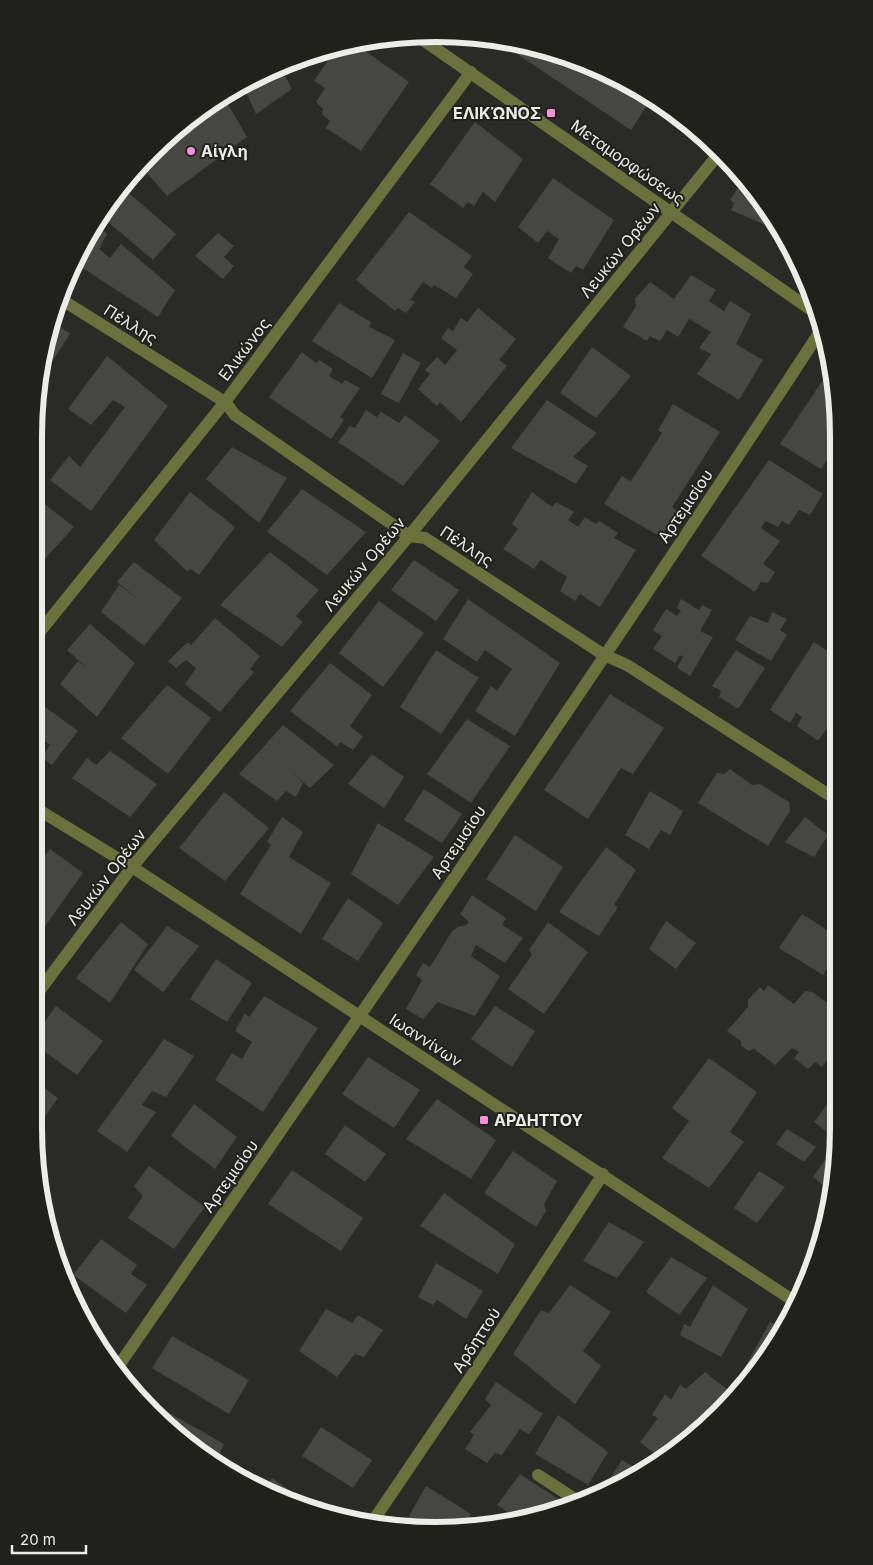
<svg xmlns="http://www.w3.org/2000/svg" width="873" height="1565" font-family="Inter,sans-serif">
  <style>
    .building { fill: #464742 }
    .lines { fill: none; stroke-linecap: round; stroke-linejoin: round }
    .minor { stroke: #6b713d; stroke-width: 12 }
    .poi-dot { fill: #f391d6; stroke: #21211c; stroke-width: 2 }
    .labels { text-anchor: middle; stroke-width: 4; stroke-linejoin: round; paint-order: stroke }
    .poi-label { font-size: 16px; font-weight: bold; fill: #ecece9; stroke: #21211c; text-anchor: start }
    .street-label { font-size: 16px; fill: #ecece9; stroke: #21211c }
    .rim { fill: none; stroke: #ecece9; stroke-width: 6 }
  </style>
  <rect width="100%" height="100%" fill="#2a2b26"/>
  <!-- building -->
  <g class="building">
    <path d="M493,38L566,55L638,88L652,98L631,130Z"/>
    <path d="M355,44L409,82L361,151L326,128L330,121L322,114L323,109L316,102L325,88L314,81L338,46Z"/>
    <path d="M288,64L289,68L283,72L292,89L256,114L243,85L259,75Z"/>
    <path d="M224,97L247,137L167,196L140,165L192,117Z"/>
    <path d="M475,122L523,159L495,202L483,192L474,206L468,202L463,208L430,184Z"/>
    <path d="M553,178L614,220L583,270L576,266L571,273L548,258L559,239L547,231L538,243L518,227Z"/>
    <path d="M741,183L745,187L747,183L770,211L763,224L731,210L734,203L730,200Z"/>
    <path d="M122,187L176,234L153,260L101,216Z"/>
    <path d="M409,212L472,256L464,267L473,274L456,298L434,285L432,288L423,282L410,300L415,302L406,313L398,308L395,311L356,280Z"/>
    <path d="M96,224L107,234L99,249L110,258L121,244L175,290L158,317L75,263L88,235Z"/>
    <path d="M218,233L234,246L224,257L234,266L223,279L195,256Z"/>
    <path d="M691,275L716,290L709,301L724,311L730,301L751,314L736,344L763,360L739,400L697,374L711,354L699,348L711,332L689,319L678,337L667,330L660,341L650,336L647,341L623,327L636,306L635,299L650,282L674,299Z"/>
    <path d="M339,303L371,322L369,327L395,340L372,378L312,341Z"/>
    <path d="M478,308L516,339L499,360L507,366L461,422L440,402L437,406L418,389L430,374L425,370L437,357L445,365L457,350L441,338L448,328L453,331L461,318L467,322Z"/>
    <path d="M52,321L70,334L41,378Z"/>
    <path d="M592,347L631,376L596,418L560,393Z"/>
    <path d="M302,352L316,363L319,360L333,369L329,376L342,384L345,380L360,388L340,417L344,420L331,439L269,397Z"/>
    <path d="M403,353L421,363L399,403L381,394Z"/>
    <path d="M107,356L168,406L91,511L50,480L69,456L80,467L125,407L113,400L91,425L68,409Z"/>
    <path d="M829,371L834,375L836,384V447L821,469L780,444Z"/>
    <path d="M547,400L597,433L573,457L588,466L576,484L511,448Z"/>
    <path d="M673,404L720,432L672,507L678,511L661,537L604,504L622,476L631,481L662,433L658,430Z"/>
    <path d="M366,410L377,417L381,412L399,423L405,415L440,441L403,486L338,442L350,426L355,428Z"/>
    <path d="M232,447L287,478L259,523L206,479Z"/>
    <path d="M769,460L823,494L810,515L799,510L789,525L782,521L778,527L766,521L761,528L780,541L763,564L775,572L768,583L761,582L755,592L701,556Z"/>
    <path d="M302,489L366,532L327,575L267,532Z"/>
    <path d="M190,492L235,527L199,575L191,569L187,571L154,540Z"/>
    <path d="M532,492L552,507L556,502L574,512L568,520L578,527L585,517L596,524L599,521L618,533L614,538L636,550L600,607L580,594L575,601L560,591L567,577L541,560L534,569L503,549L518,529L512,524Z"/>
    <path d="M34,496L74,527L41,563L34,558Z"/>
    <path d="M270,552L319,590L296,616L303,622L282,647L220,605Z"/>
    <path d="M414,560L459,590L436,621L391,590Z"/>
    <path d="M134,562L182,598L144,646L101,612L119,585L138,599L117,582Z"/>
    <path d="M468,599L560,663L515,736L475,711L491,686L497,691L512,669L485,650L477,662L443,639Z"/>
    <path d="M681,599L699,610L702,605L712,610L700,631L713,637L690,676L677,668L683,657L680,655L675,663L653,649L662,636L653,630L666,609L677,616L681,611L677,608Z"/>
    <path d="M379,601L424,633L383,687L339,653Z"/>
    <path d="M772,612L787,619L780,630L787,635L771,661L735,640L750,616L768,623Z"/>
    <path d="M215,618L260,656L250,669L254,672L220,712L185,684L196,668L186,660L176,668L168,661L188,642L191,645Z"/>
    <path d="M90,624L135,663L97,717L60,684L78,661L88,669L67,650Z"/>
    <path d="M837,641V714L818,741L797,726L802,717L796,713L790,723L770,710L814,642L829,652Z"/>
    <path d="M436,650L479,678L441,734L400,707Z"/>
    <path d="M736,650L765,668L738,709L719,697L721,691L712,686Z"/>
    <path d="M330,663L372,695L350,726L363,737L353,750L340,742L338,747L290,711Z"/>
    <path d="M167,685L211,718L168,774L121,738Z"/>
    <path d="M610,694L664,728L633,774L621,768L588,819L544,790Z"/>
    <path d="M34,699L78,731L52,765L42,757L50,745L41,738L34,747Z"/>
    <path d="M467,719L510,746L471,803L427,774Z"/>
    <path d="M283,725L334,765L310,788L292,772L303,783L296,797L286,791L277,801L239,774Z"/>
    <path d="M110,751L157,784L130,817L72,778L87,758L96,765Z"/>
    <path d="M372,754L404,777L384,808L348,784Z"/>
    <path d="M730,769L752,785L760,784L789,802L790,811L768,846L698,803L717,773L724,774Z"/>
    <path d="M424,789L462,814L442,843L404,820Z"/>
    <path d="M650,791L683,811L670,835L661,830L649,849L625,835Z"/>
    <path d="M224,792L269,828L225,881L179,848Z"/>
    <path d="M282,817L303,832L289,857L331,883L301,934L240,894L271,845L267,842Z"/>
    <path d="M805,817L828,835L814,857L785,842Z"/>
    <path d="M378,823L434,857L398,905L351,874Z"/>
    <path d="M515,835L563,867L536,911L486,879Z"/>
    <path d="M606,847L636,870L614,905L618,907L599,936L559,912Z"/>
    <path d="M50,849L83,873L43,929L34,924V869Z"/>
    <path d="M837,864V882L838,884L828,877Z"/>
    <path d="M472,895L506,918L502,925L523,938L505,963L476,945L471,956L500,976L475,1016L438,1002L423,1019L406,1009L422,980L416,975L423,963L430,967L452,931L458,927L466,925L469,922L460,914Z"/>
    <path d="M348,898L383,923L358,961L322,939Z"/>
    <path d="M802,914L838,937V951L823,975L779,948Z"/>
    <path d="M666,921L696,943L676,969L649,949Z"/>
    <path d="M121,922L148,944L110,1003L76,978Z"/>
    <path d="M548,922L588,952L544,1014L508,989L532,955L529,950Z"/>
    <path d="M167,926L199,946L163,992L134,970Z"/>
    <path d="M216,959L252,983L227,1022L190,999Z"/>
    <path d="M768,985L794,1004L805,991L812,992L838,1010V1045L822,1067L815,1062L808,1069L794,1058L799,1052L792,1048L775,1065L754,1049L749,1051L741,1046V1041L727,1031L748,1007V1000L760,987L764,991Z"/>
    <path d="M264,996L318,1028L263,1112L215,1080L232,1053L242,1059L252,1042L235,1031L245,1013L249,1017Z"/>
    <path d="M56,1006L103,1041L77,1075L34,1044V1037Z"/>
    <path d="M495,1006L535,1031L512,1067L471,1039Z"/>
    <path d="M164,1039L194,1056L166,1097L152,1091L142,1105L156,1112L127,1152L97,1131Z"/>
    <path d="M368,1057L420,1090L394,1128L342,1094Z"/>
    <path d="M709,1058L757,1092L730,1132L744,1142L709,1188L662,1158L689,1121L672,1108Z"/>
    <path d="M34,1081L58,1098L34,1132Z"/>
    <path d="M838,1090V1140L814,1122Z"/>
    <path d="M437,1099L496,1140L471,1179L406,1139Z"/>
    <path d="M194,1104L237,1137L215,1169L171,1136Z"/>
    <path d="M345,1125L386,1154L365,1182L325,1154Z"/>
    <path d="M787,1129L816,1147L804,1162L776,1144Z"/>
    <path d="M838,1142V1155L831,1192L813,1177Z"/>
    <path d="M513,1151L557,1181L544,1204L546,1211L536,1227L484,1193Z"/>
    <path d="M149,1166L205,1207L174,1249L128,1218L143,1196L134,1186Z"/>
    <path d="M292,1170L363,1218L341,1251L268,1204Z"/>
    <path d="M759,1171L785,1187L757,1223L734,1208Z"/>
    <path d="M444,1193L515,1244L498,1274L420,1226Z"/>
    <path d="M609,1222L644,1242L617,1278L583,1261Z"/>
    <path d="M101,1239L137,1265L131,1274L147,1285L126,1313L73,1275Z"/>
    <path d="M671,1257L707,1278L679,1315L646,1292Z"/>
    <path d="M436,1263L483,1291L466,1319L437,1300L433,1305L418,1297Z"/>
    <path d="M570,1285L611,1312L583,1351L601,1366L575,1404L513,1354L541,1310L549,1313Z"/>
    <path d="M713,1285L748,1309L721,1357L680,1335L684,1324L690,1327Z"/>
    <path d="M326,1309L352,1323L358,1315L383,1330L364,1357L355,1354L337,1377L299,1351Z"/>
    <path d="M770,1322L785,1330L752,1371L745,1367Z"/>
    <path d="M172,1336L249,1380L229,1414L152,1368Z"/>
    <path d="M705,1372L733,1394L702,1431L660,1458L640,1442L658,1418L652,1415L665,1394L671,1400L680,1385L686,1389Z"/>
    <path d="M496,1382L543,1414L529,1434L520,1429L502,1455L495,1453L487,1463L465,1449L474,1435L470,1432L491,1405L485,1399Z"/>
    <path d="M145,1399L224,1444L218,1457L226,1462L222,1468L213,1463Z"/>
    <path d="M558,1415L608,1452L588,1485L535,1454Z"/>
    <path d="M321,1427L372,1460L353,1488L302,1456Z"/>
    <path d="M622,1460L640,1470L603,1493L601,1492Z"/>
    <path d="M520,1474L569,1506L517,1518L497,1505Z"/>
    <path d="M272,1478L317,1510V1511L266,1487Z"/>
    <path d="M426,1486L471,1514L462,1530L404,1525Z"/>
  </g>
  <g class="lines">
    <!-- minor -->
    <g class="minor">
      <path d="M416,35L820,316"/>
      <path d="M59,298L225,402L235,415L409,536L425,538L604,655L627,665L837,800"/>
      <path d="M34,639L225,402L471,72"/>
      <path d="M34,807L132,867L797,1303"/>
      <path d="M34,998L132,867L409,536L721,151"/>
      <path d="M115,1371C354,1025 593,679 823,327"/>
      <path d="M538,1475L581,1503"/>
      <path d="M373,1521L474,1372L603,1174"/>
    </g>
  </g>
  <!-- markers -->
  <g class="poi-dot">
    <rect x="546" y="108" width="10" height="10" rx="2.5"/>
    <circle cx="191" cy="151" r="5"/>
    <rect x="479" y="1115" width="10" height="10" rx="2.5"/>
  </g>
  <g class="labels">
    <!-- poi labels -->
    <g class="poi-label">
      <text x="541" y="119" text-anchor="end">ΕΛΙΚΏΝΟΣ</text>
      <text x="201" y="157">Αίγλη</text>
      <text x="494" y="1126">ΑΡΔΗΤΤΟΥ</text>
    </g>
    <!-- street labels -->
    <g class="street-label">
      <text transform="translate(628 162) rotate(35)" y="6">Μεταμορφώσεως</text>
      <text transform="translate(620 250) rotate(-51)" y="6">Λευκών Ορέων</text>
      <text transform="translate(131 324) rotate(32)" y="6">Πέλλης</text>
      <text transform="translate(244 349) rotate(-53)" y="6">Ελικώνος</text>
      <text transform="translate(685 506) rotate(-56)" y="6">Αρτεμισίου</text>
      <text transform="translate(467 546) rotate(33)" y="6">Πέλλης</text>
      <text transform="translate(364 564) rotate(-50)" y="6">Λευκών Ορέων</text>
      <text transform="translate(458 842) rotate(-56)" y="6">Αρτεμισίου</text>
      <text transform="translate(106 877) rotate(-52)" y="6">Λευκών Ορέων</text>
      <text transform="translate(426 1040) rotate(33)" y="6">Ιωαννίνων</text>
      <text transform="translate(230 1176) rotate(-55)" y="6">Αρτεμισίου</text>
      <text transform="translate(476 1340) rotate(-57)" y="6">Αρδηττού</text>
    </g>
  </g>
  <!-- crop -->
  <path d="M0 0H873V1565H0ZM436 42H436A394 394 0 0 1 830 436V1128A394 394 0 0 1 436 1522H436A394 394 0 0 1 42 1128V436A394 394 0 0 1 436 42Z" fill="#21211c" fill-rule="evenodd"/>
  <path class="rim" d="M436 42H436A394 394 0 0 1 830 436V1128A394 394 0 0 1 436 1522H436A394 394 0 0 1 42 1128V436A394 394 0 0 1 436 42Z"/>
  <!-- scale -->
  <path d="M12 1545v8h74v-8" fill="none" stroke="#ecece9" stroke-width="2.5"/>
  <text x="20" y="1545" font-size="15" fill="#ecece9" stroke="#21211c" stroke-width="4" paint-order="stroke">20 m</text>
</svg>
